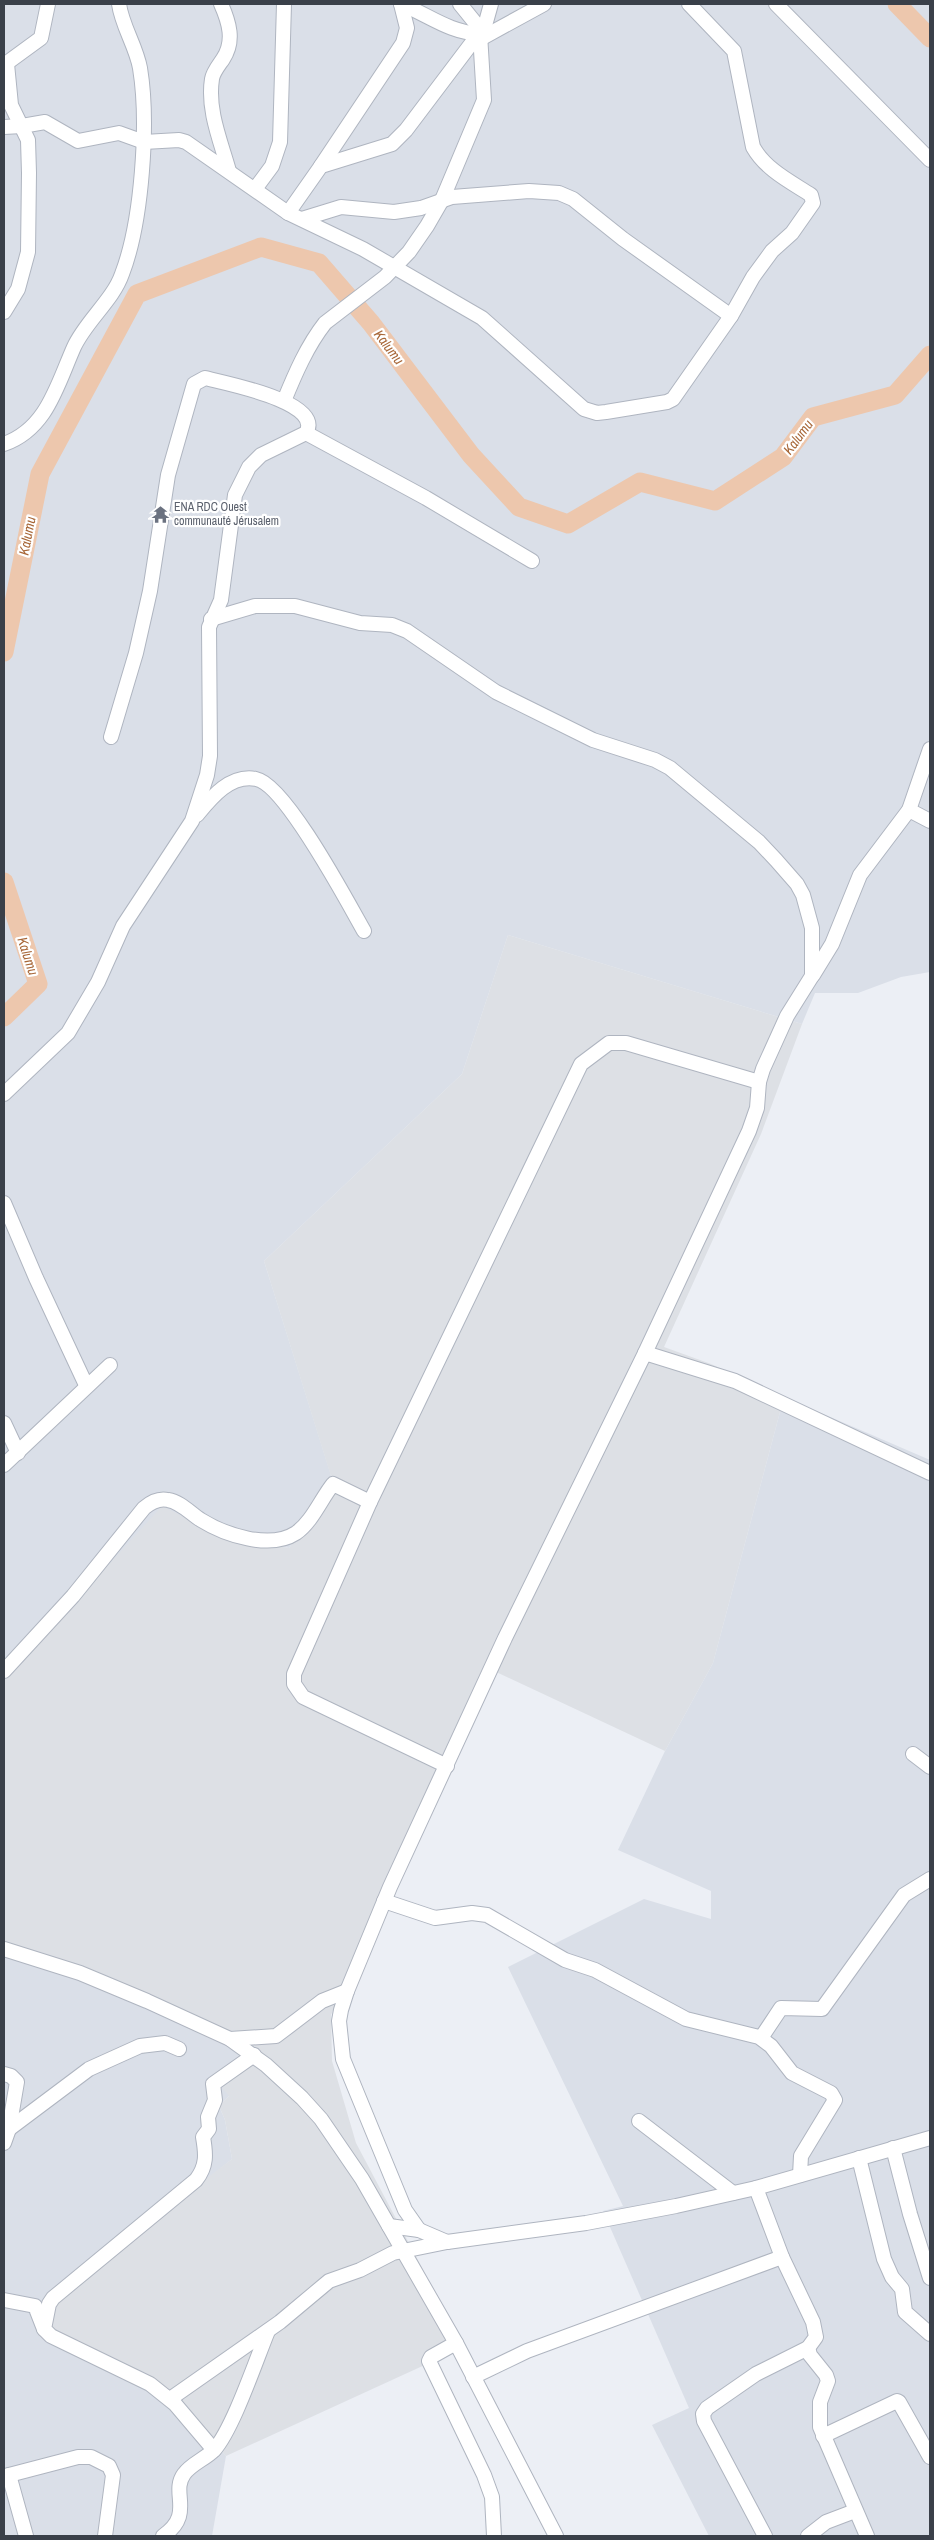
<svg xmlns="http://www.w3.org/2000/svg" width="934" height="2540" font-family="'Archivo Narrow',sans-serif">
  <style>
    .residential { fill: #dadfe8 }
    .industrial { fill: #dde0e5 }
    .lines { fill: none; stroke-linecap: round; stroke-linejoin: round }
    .river { stroke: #edc7ad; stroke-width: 19 }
    .minor-casing { stroke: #afb5c0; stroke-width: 16 }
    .minor { stroke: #fff; stroke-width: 14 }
    .labels { text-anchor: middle; stroke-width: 4.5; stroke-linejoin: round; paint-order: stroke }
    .worship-label { font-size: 12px; fill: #5b616d; stroke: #fff; text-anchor: start }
    .water-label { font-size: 14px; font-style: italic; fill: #a76637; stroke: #fff }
  </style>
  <rect width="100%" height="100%" fill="#eceff5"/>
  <!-- residential -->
  <g class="residential">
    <path d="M4,4H930V972L901,977L858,993H815L802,1024L508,935L462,1074L264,1261L334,1485L289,1548L226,1538L4,1680Z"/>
    <path d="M784,1397L930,1460V2536H709L652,2425L689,2408L603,2211L623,2206L508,1967L644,1899L711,1919V1891L618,1850L665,1751L713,1663Z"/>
    <path d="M4,1943L242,2041L229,2096L219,2106L225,2120L232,2159L206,2180L163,2386L226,2456L212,2536H4Z"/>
  </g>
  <!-- industrial -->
  <path class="industrial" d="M508,935L802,1024L761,1134L664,1347L711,1364L784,1397L713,1663L665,1751L492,1670L378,1903L331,2015L332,2061L356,2143L464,2347L226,2456L163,2386L48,2327L53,2306L169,2207L232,2159L225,2120L219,2106L229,2096L222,2088L233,2077L242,2041L4,1943V1680L162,1506L226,1538L289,1548L334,1486L264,1261L462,1074Z"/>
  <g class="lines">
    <!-- river -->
    <g class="river">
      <path d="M897,4L930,38"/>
      <path d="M4,652L40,474L137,294L261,247L319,263L371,323L471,455L519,507L568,524L640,482L715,501L783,457L813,417L895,395L930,355"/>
      <path d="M4,882L38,984L4,1017"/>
    </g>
    <defs>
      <g id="minor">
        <path d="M221,4C229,22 235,41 223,59C219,65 213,72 212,79C207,110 221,142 229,171"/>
        <path d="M401,4C429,15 448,32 480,34L486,22L491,4"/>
        <path d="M776,4L930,160"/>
        <path d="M4,65L41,38L48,4"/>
        <path d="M4,127L22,126L45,122L78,141L119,133L144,142L179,140L186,142L288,213L363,249L482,318L584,409L597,413L606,412L667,402L673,399L731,316L753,277L772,251L792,233L813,203L811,195C791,182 766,170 753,147L734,51L689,4"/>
        <path d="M321,166L403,43L407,28L401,4"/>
        <path d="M255,189L272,166L280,142L284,4"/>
        <path d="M288,213L321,166L392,144L406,130L471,44L544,4"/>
        <path d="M302,219L341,207L394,212L421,208L452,197L529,191L559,193L573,199L623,239L731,316"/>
        <path d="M4,312L18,289L28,252L29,173L28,140L11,105L7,64"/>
        <path d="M284,401C295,374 307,346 325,323L385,277L409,252L427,226L442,200L484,100L480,34L477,25L460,4"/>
        <path d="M306,433L426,498L532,561"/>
        <path d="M4,444C47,429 57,385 74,347C86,321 113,300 122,274C142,222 149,123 140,68C136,46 122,26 119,4"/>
        <path d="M211,619L255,606H295L360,623L392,625L407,631L496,692L593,740L655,760L670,768L759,842L776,860L797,884L803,895L812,928V976L787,1016L763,1069L759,1082L757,1108L749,1131L645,1353"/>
        <path d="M909,810L930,821"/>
        <path d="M197,815C211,798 230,774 256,779C285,784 348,903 364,931"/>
        <path d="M813,975L832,944L860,875L909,810L930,749"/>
        <path d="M4,1094L68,1033L98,982L123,926L192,821L207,775L210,756L209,627L221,600L235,495L249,467L261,455L306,433C325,402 224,383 205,378L194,384L168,475L150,591L136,653L111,737"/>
        <path d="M4,1203L36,1278L86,1385"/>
        <path d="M4,1423L18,1453"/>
        <path d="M4,1465L110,1365"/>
        <path d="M4,1671L73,1596L144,1508C151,1502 159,1498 168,1500C181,1502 191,1514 201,1520C225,1535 270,1550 296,1533C312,1522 321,1499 333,1484L370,1502"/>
        <path d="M913,1754L930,1767"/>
        <path d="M447,1766L303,1697L294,1684V1674L370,1502L581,1064L609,1043H626L759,1082"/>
        <path d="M384,1901L435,1918L472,1913L487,1915L565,1960L595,1970L686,2019L759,2037L771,2046L792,2073L831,2093L835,2100L801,2156L800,2175"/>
        <path d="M4,1949L80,1973L147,2001L230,2039L266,2065L302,2098L321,2119L362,2179L456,2343L556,2536"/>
        <path d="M761,2038L781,2008L822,2009L904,1895L930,1879"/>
        <path d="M230,2039L276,2036L322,2001L347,1991"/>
        <path d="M4,2074L11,2076L17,2082L9,2129L4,2143"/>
        <path d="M639,2121L733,2193"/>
        <path d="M9,2129L89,2069L140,2046L165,2043L179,2049"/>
        <path d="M893,2148L910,2214L930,2278"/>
        <path d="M859,2158L884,2259L892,2277L902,2289L905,2312L930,2334"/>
        <path d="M756,2188L782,2257L813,2322L816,2337L808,2348L756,2374L707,2408L703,2414L704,2421L765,2536"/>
        <path d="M389,2226L419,2230L447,2242"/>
        <path d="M419,2230L405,2210L343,2059L339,2021L341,2010L347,1991L390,1887L505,1638L645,1353L735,1381L930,1473"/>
        <path d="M4,2300L35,2306L44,2329"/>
        <path d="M456,2343L431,2357L429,2361L484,2475L492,2497L494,2536"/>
        <path d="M808,2348L810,2355L826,2375L828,2381L820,2402V2427L867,2536"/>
        <path d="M473,2377L527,2351L782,2257"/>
        <path d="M170,2399L280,2322L329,2281L360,2270L393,2253L447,2242L586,2223L676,2206L756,2188L930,2138"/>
        <path d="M823,2436L897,2401L899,2402L930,2457"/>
        <path d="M214,2450L175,2404L150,2384L51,2336L44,2329L49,2304L53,2298L196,2180C207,2166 206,2154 203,2137L209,2129L208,2117L215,2100L213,2084L254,2055"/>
        <path d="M9,2475L78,2457H91L109,2466L113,2475L105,2536"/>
        <path d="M4,2476L9,2475L26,2536"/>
        <path d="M163,2536C195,2514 170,2493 184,2474C191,2464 205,2459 214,2450C233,2429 256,2360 268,2331"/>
        <path d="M808,2536L826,2522L855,2511"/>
      </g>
    </defs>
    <!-- minor casing -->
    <use href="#minor" class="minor-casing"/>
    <!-- minor -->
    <use href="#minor" class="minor"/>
  </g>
  <!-- icons -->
  <defs>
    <symbol id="temple-bare" viewBox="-9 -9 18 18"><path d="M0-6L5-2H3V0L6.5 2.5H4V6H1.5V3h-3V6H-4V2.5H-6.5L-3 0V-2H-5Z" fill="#6b7280" stroke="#fff" stroke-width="2.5" paint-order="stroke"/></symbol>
  </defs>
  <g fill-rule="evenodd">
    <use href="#temple-bare" x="148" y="502" width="25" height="25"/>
  </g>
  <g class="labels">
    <!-- worship labels -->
    <g class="worship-label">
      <text x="174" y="511">ENA RDC Ouest<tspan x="174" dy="14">communauté Jérusalem</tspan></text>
    </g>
    <!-- water labels -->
    <g class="water-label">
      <text transform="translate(389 347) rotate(53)" y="5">Kalumu</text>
      <text transform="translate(798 437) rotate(-53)" y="5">Kalumu</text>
      <text transform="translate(27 536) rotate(-79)" y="5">Kalumu</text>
      <text transform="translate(28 956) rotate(72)" y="5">Kalumu</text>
    </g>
  </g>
  <!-- border -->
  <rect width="934" height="2540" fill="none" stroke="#3a4049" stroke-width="10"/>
</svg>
